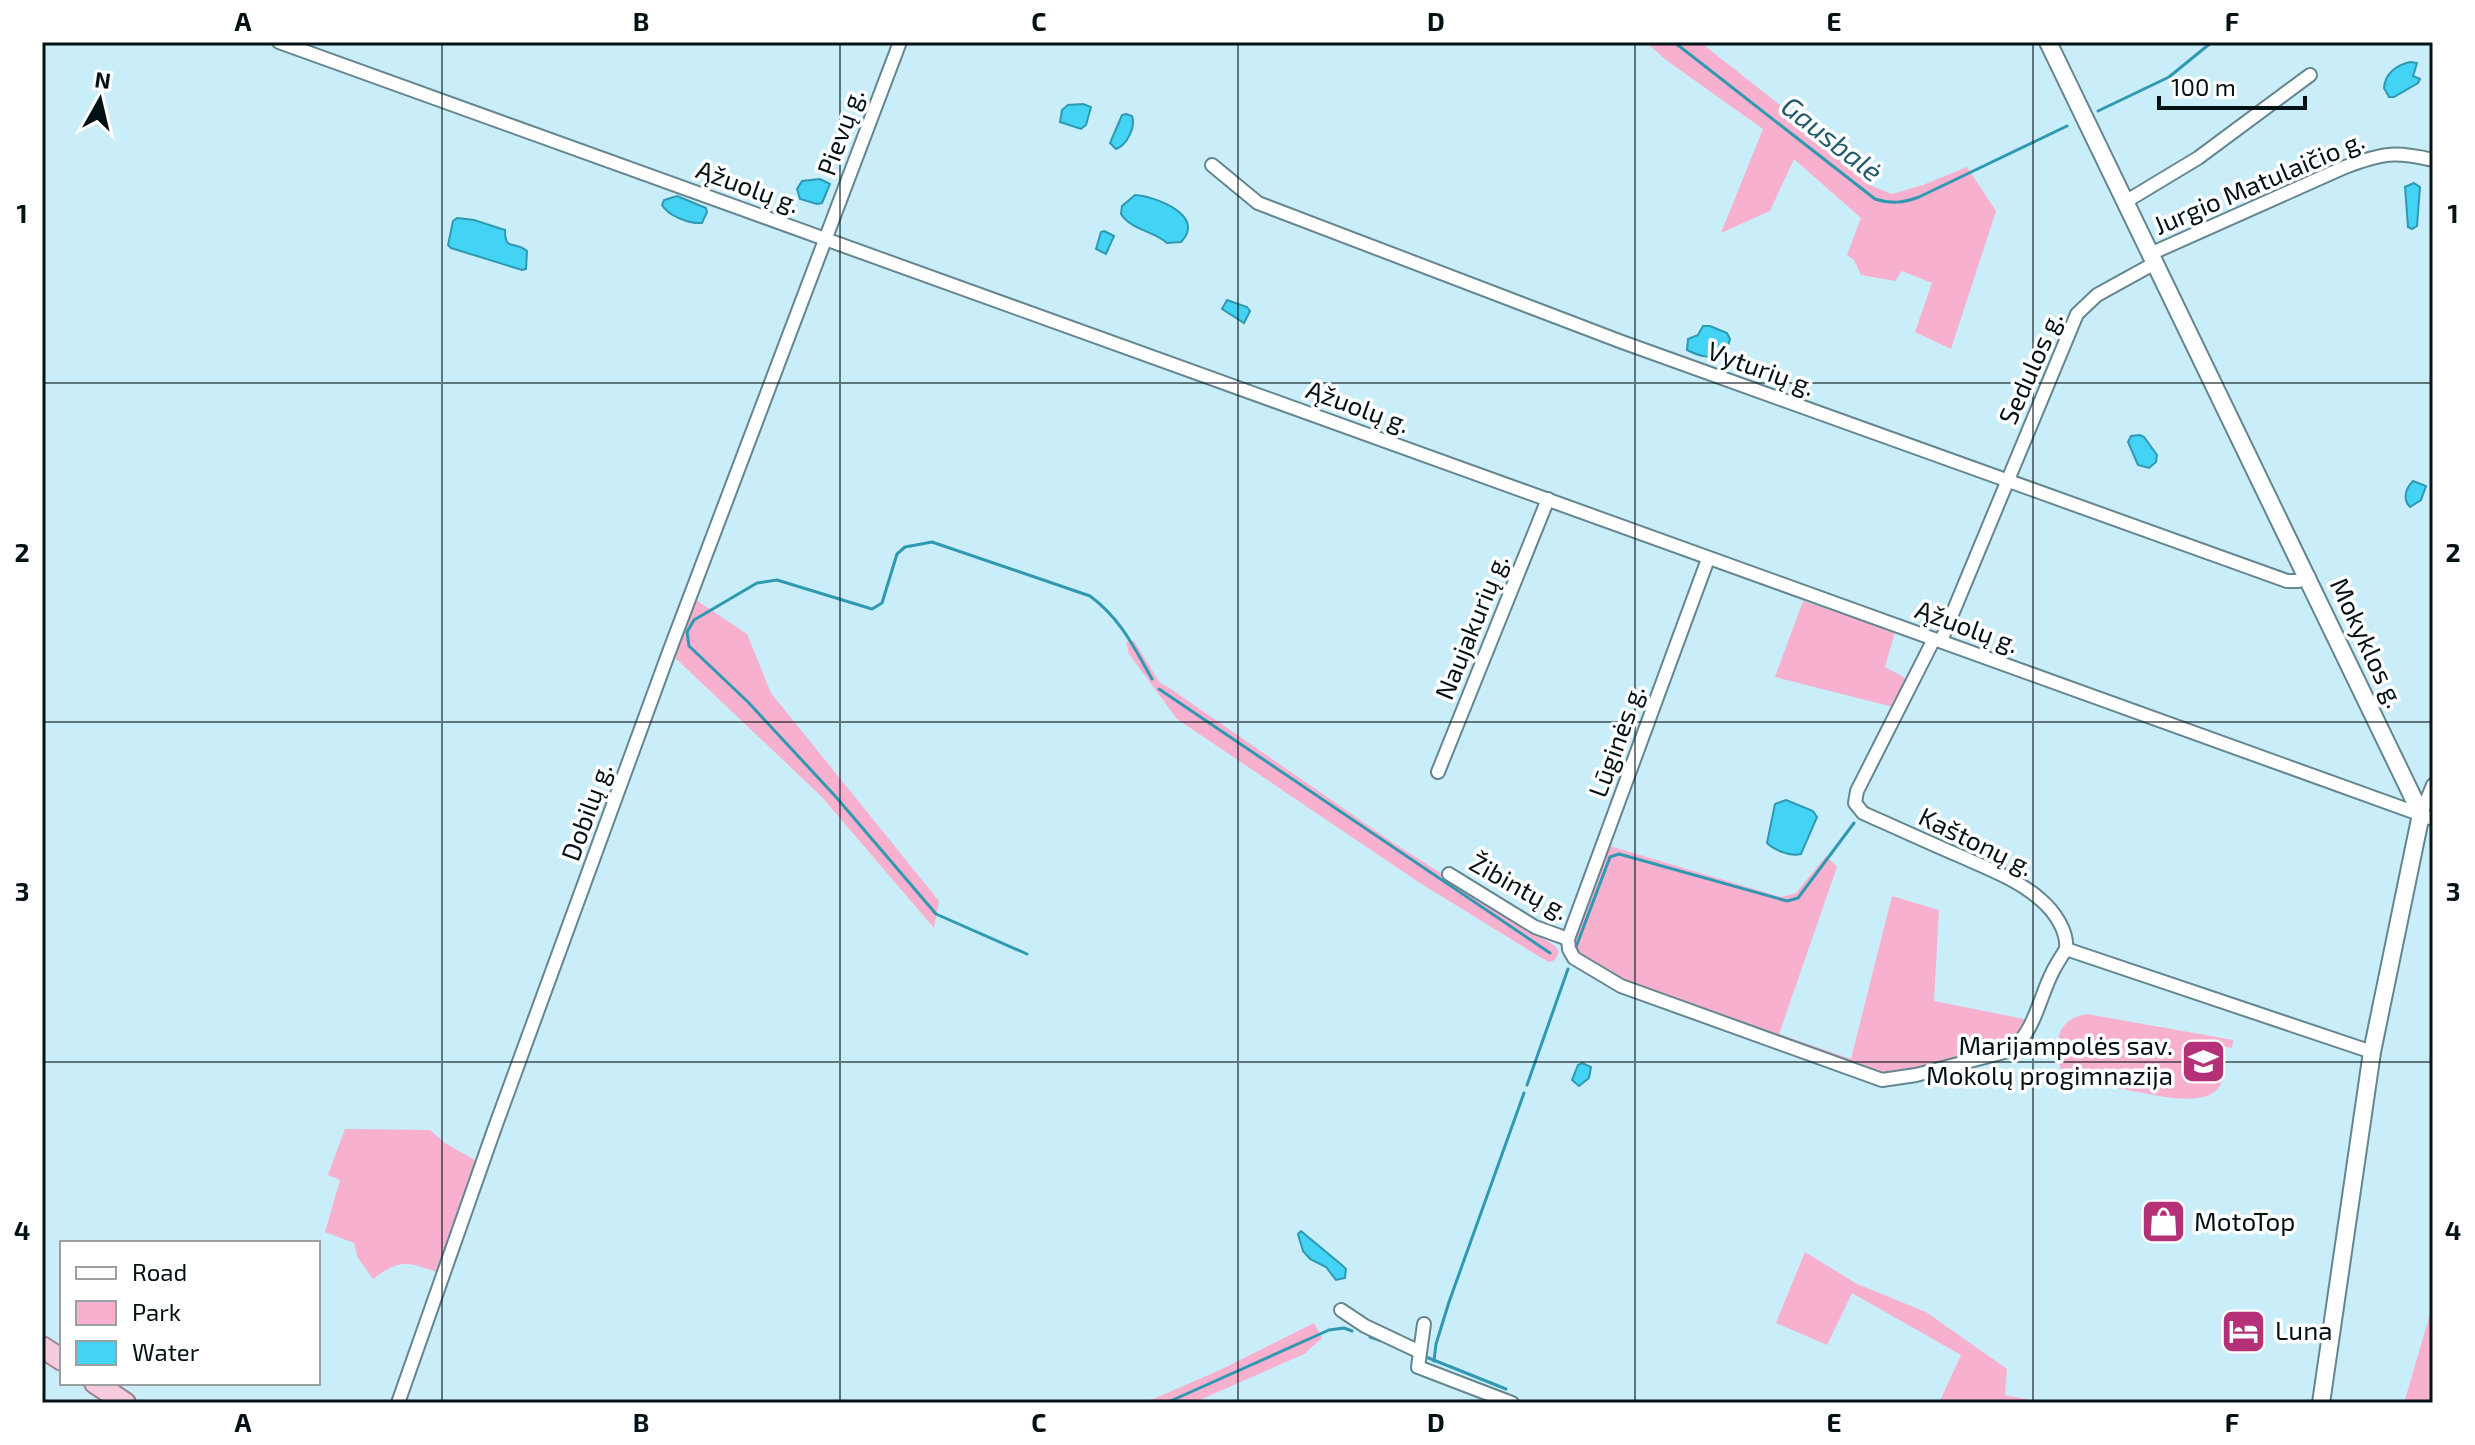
<svg xmlns="http://www.w3.org/2000/svg" width="2475" height="1445" font-family="'Exo 2',sans-serif">
  <style>
    .green { fill: #f7b0ce }
    .water { fill: #42d3f5; stroke: #3099b2; stroke-width: 2 }
    .lines { fill: none; stroke-linecap: round; stroke-linejoin: round }
    .stream { stroke: #3099b2; stroke-width: 3 }
    .minor-casing { stroke: #64868f; stroke-width: 16 }
    .secondary-casing { stroke: #64868f; stroke-width: 20 }
    .trunk-casing { stroke: #a18292; stroke-width: 24 }
    .minor { stroke: #fff; stroke-width: 12 }
    .secondary { stroke: #fff; stroke-width: 16 }
    .trunk { stroke: #f7cbde; stroke-width: 20 }
    .grid { fill: none; stroke: #051215; stroke-width: 2; stroke-opacity: 0.55 }
    .labels { text-anchor: middle; stroke-width: 7; stroke-linejoin: round; paint-order: stroke }
    .street-label { font-size: 26px; fill: #051215; stroke: #fff }
    .poi-label { font-size: 26px; fill: #051215; stroke: #fff; text-anchor: start }
    .water-label { font-size: 28px; font-style: italic; fill: #225b6a; stroke: #fff }
    .neatline { fill: none; stroke: #051215; stroke-width: 3 }
    .grid-label { font-size: 26px; text-anchor: middle; font-weight: bold; fill: #051215 }
  </style>
  <rect width="100%" height="100%" fill="#caeef9"/>
  <!-- green -->
  <g class="green">
    <path d="M1646,42H1700L1803,123L1851,164L1872,186L1892,194L1923,185L1967,167L1996,211L1951,349L1915,332L1932,283L1902,271L1895,281L1861,275L1854,260L1847,255L1861,218L1794,159L1770,211L1721,233L1763,129L1666,60Z"/>
    <path d="M690,596L747,634L771,693L939,901L934,928L821,796L669,652Z"/>
    <path d="M1803,601L1895,632L1885,667L1907,679L1893,707L1775,677Z"/>
    <path d="M1134,641L1160,683L1168,687L1392,842L1555,946L1559,952L1555,960L1549,962L1540,957L1420,883L1177,719L1129,654L1126,642Z"/>
    <path d="M1603,844L1781,897L1796,893L1826,856L1837,867L1779,1034L1851,1059L1892,896L1939,910L1934,1001L2034,1021L2012,1050L1882,1080L1621,986L1569,949Z"/>
    <path d="M2087,1014L2233,1040L2232,1048L2219,1046C2242,1116 2173,1099 2133,1091C2108,1086 2084,1084 2061,1071C2054,1043 2055,1020 2087,1014Z"/>
    <path d="M345,1129L430,1130L445,1143L482,1164L443,1274C410,1264 403,1256 373,1279L358,1258L354,1243L325,1232L340,1180L328,1175Z"/>
    <path d="M1805,1252L1857,1284L1926,1312L2007,1369L2005,1395L2046,1403H1939L1961,1355L1852,1293L1827,1345L1776,1323Z"/>
    <path d="M2433,1304V1403H2404Z"/>
    <path d="M1314,1323L1322,1338L1304,1354L1193,1403H1144L1220,1370Z"/>
  </g>
  <!-- water -->
  <g class="water">
    <path d="M2410,62L2417,63L2413,76L2420,79L2418,83L2394,97H2389L2384,88C2385,73 2397,65 2410,62Z"/>
    <path d="M1083,104L1091,107L1086,125L1081,129L1060,122L1062,110L1068,105Z"/>
    <path d="M1126,114L1132,116C1136,127 1127,145 1116,149L1110,143L1122,115Z"/>
    <path d="M820,179L830,184L822,203L817,204L800,199L797,189L802,181Z"/>
    <path d="M2414,183L2420,187L2417,226L2412,229L2408,227L2405,187Z"/>
    <path d="M1135,195C1155,196 1207,216 1181,242L1167,243C1154,231 1131,230 1121,214L1122,206Z"/>
    <path d="M677,196L706,208L707,212L702,223C690,224 668,216 662,205L664,200Z"/>
    <path d="M457,218L474,220L505,230C505,252 514,240 527,251L526,269L522,270L451,248L448,245L453,221Z"/>
    <path d="M1104,231L1114,236L1106,254L1096,249L1101,232Z"/>
    <path d="M1227,300L1247,307L1250,311L1244,323L1222,309Z"/>
    <path d="M1703,326H1710L1727,333L1730,339L1725,355C1715,360 1698,356 1687,350L1688,339L1698,335Z"/>
    <path d="M2140,435L2144,437L2157,455L2156,462L2149,468L2138,465L2128,442L2131,436Z"/>
    <path d="M2413,481L2426,486L2421,500L2410,507C2402,499 2406,488 2413,481Z"/>
    <path d="M1786,800L1813,811L1817,817L1801,854C1791,857 1774,850 1767,843L1775,804Z"/>
    <path d="M1582,1063L1591,1067L1589,1078L1579,1086L1572,1080L1578,1065Z"/>
    <path d="M1301,1231L1343,1266L1346,1269L1345,1278L1336,1280L1326,1267L1310,1259L1303,1251L1298,1234Z"/>
  </g>
  <g class="lines">
    <!-- stream -->
    <g class="stream">
      <path d="M1674,42L1875,199C1891,204 1903,203 1919,197L2067,126"/>
      <path d="M2098,111L2169,77L2212,42"/>
      <path d="M1159,689L1550,953"/>
      <path d="M1576,947L1610,857L1619,854L1787,901L1798,898L1854,823"/>
      <path d="M1027,954L936,914L836,797L748,702L689,646L687,632L694,620L757,583L777,580L872,609L882,603L897,554L905,547L932,542L1090,596C1120,618 1134,647 1152,679"/>
      <path d="M1527,1085L1568,969"/>
      <path d="M1370,1337L1388,1343"/>
      <path d="M1426,1357L1506,1389"/>
      <path d="M1434,1361L1436,1344L1449,1302L1524,1093"/>
      <path d="M1166,1403L1329,1330L1344,1328L1352,1331"/>
    </g>
    <defs>
      <g id="minor">
        <path d="M279,42L2433,819"/>
        <path d="M1212,165L1258,203L1622,342L2287,581H2298L2309,577"/>
        <path d="M2125,202L2198,158L2310,75"/>
        <path d="M2150,254L2345,167C2383,153 2394,151 2433,160"/>
        <path d="M1941,641L2077,314L2097,295L2155,263"/>
        <path d="M1438,772L1548,499"/>
        <path d="M2421,814L2433,785"/>
        <path d="M1449,874L1535,927L1568,939"/>
        <path d="M1568,939L1569,949L1574,958L1621,986L1882,1080L1916,1075L2012,1050C2036,1028 2039,998 2053,971C2057,963 2062,956 2066,949C2068,931 2054,911 2041,900C2019,880 1987,868 1960,856C1927,842 1895,827 1863,813L1855,803L1857,791L1934,639"/>
        <path d="M1568,939L1708,559"/>
        <path d="M2066,949L2372,1052"/>
        <path d="M1341,1310L1365,1326L1418,1351"/>
        <path d="M1424,1324L1418,1367L1512,1403"/>
        <path d="M398,1403L494,1130L669,652L900,42"/>
      </g>
      <path id="secondary" d="M2048,42L2421,814L2372,1052L2321,1403"/>
      <g id="trunk">
        <path d="M42,1347L62,1360"/>
        <path d="M95,1383L125,1403"/>
      </g>
    </defs>
    <!-- minor casing -->
    <use href="#minor" class="minor-casing"/>
    <!-- secondary casing -->
    <use href="#secondary" class="secondary-casing"/>
    <!-- trunk casing -->
    <use href="#trunk" class="trunk-casing"/>
    <!-- minor -->
    <use href="#minor" class="minor"/>
    <!-- secondary -->
    <use href="#secondary" class="secondary"/>
    <!-- trunk -->
    <use href="#trunk" class="trunk"/>
  </g>
  <!-- grid -->
  <path class="grid" d="M442,42V1403M840,42V1403M1238,42V1403M1635,42V1403M2033,42V1403M42,383H2433M42,722H2433M42,1062H2433"/>
  <!-- icons -->
  <defs>
    <symbol id="school-square" viewBox="-11 -11 22 22"><rect x="-9" y="-9" width="18" height="18" rx="4" fill="#b53177" stroke="#fff"/><path d="M0-5L7-2L0 1L-7-2ZM-4 1L0 2.5L4 1V4Q0 6-4 4Z" fill="#fff"/></symbol>
    <symbol id="shop-square" viewBox="-11 -11 22 22"><rect x="-9" y="-9" width="18" height="18" rx="4" fill="#b53177" stroke="#fff"/><path d="M-5-2.5h2.3a2.7 3.5 0 0 1 5.4 0H5L5.5 6h-11ZM-1.5-2.5h3a1.5 2.3 0 0 0-3 0Z" fill="#fff"/></symbol>
    <symbol id="hotel-square" viewBox="-11 -11 22 22"><rect x="-9" y="-9" width="18" height="18" rx="4" fill="#b53177" stroke="#fff"/><path d="M-6-4.5h1.5V1H6V5H4.5V3h-9V5H-6ZM-4 0a1.8 1.8 0 1 1 3.6 0ZM.5 0V-2.5h3Q6-2.5 6 0Z" fill="#fff"/></symbol>
  </defs>
  <g fill-rule="evenodd">
    <use href="#school-square" x="2178" y="1036" width="51" height="51"/>
    <use href="#shop-square" x="2138" y="1196" width="51" height="51"/>
    <use href="#hotel-square" x="2218" y="1306" width="51" height="51"/>
  </g>
  <g class="labels">
    <!-- street labels -->
    <g class="street-label">
      <text transform="translate(841 132) rotate(-70)" y="9">Pievų g.</text>
      <text transform="translate(2259 183) rotate(-23)" y="9">Jurgio Matulaičio g.</text>
      <text transform="translate(748 187) rotate(20)" y="9">Ąžuolų g.</text>
      <text transform="translate(2031 368) rotate(-66)" y="9">Sedulos g.</text>
      <text transform="translate(1761 369) rotate(20)" y="9">Vyturių g.</text>
      <text transform="translate(1358 407) rotate(20)" y="9">Ąžuolų g.</text>
      <text transform="translate(1472 627) rotate(-68)" y="9">Naujakurių g.</text>
      <text transform="translate(1967 627) rotate(20)" y="9">Ąžuolų g.</text>
      <text transform="translate(2367 643) rotate(65)" y="9">Mokyklos g.</text>
      <text transform="translate(1617 741) rotate(-70)" y="9">Lūginės g.</text>
      <text transform="translate(587 812) rotate(-70)" y="9">Dobilų g.</text>
      <text transform="translate(1976 842) rotate(26)" y="9">Kaštonų g.</text>
      <text transform="translate(1519 887) rotate(29)" y="9">Žibintų g.</text>
    </g>
    <!-- poi labels -->
    <g class="poi-label">
      <text x="2173" y="1055" text-anchor="end">Marijampolės sav.<tspan x="2173" dy="30">Mokolų progimnazija</tspan></text>
      <text x="2194" y="1231">MotoTop</text>
      <text x="2275" y="1340">Luna</text>
    </g>
    <!-- water labels -->
    <g class="water-label">
      <text transform="translate(1832 139) rotate(38)" y="10">Gausbalė</text>
    </g>
  </g>
  <!-- border -->
  <rect width="2475" height="1445" fill="none" stroke="#ffffff" stroke-width="88"/>
  <!-- legend -->
  <rect x="60" y="1241" width="260" height="144" fill="#ffffff" stroke="#9ba0a1" stroke-width="2"/>
  <rect x="76" y="1267" width="40" height="12" fill="#ffffff" stroke="#9ba0a1" stroke-width="2"/>
  <text x="132" y="1281" font-size="24" fill="#051215">Road</text>
  <rect x="76" y="1301" width="40" height="24" fill="#f7b0ce" stroke="#9ba0a1" stroke-width="2"/>
  <text x="132" y="1321" font-size="24" fill="#051215">Park</text>
  <rect x="76" y="1341" width="40" height="24" fill="#42d3f5" stroke="#9ba0a1" stroke-width="2"/>
  <text x="132" y="1361" font-size="24" fill="#051215">Water</text>
  <!-- north arrow -->
  <g transform="translate(100 100) rotate(8)" stroke="#ffffff" stroke-width="6" paint-order="stroke">
  <path d="M0-6L14 30L0 20L-14 30Z" fill="#051215"/>
  <text y="-12" font-size="22" font-weight="bold" text-anchor="middle" fill="#051215">N</text>
  </g>
  <!-- scale -->
  <path d="M2159 96v12h146v-12" fill="none" stroke="#051215" stroke-width="4"/>
  <text x="2171" y="96" font-size="24" fill="#051215" stroke="#ffffff" stroke-width="6" paint-order="stroke">100 m</text>
  <rect x="44" y="44" width="2387" height="1357" class="neatline"/>
  <g class="grid-label">
    <text x="243" y="31">A</text>
    <text x="641" y="31">B</text>
    <text x="1039" y="31">C</text>
    <text x="1436" y="31">D</text>
    <text x="1834" y="31">E</text>
    <text x="2232" y="31">F</text>
    <text x="22" y="223">1</text>
    <text x="2453" y="223">1</text>
    <text x="22" y="562">2</text>
    <text x="2453" y="562">2</text>
    <text x="22" y="901">3</text>
    <text x="2453" y="901">3</text>
    <text x="22" y="1240">4</text>
    <text x="2453" y="1240">4</text>
    <text x="243" y="1432">A</text>
    <text x="641" y="1432">B</text>
    <text x="1039" y="1432">C</text>
    <text x="1436" y="1432">D</text>
    <text x="1834" y="1432">E</text>
    <text x="2232" y="1432">F</text>
  </g>
</svg>
